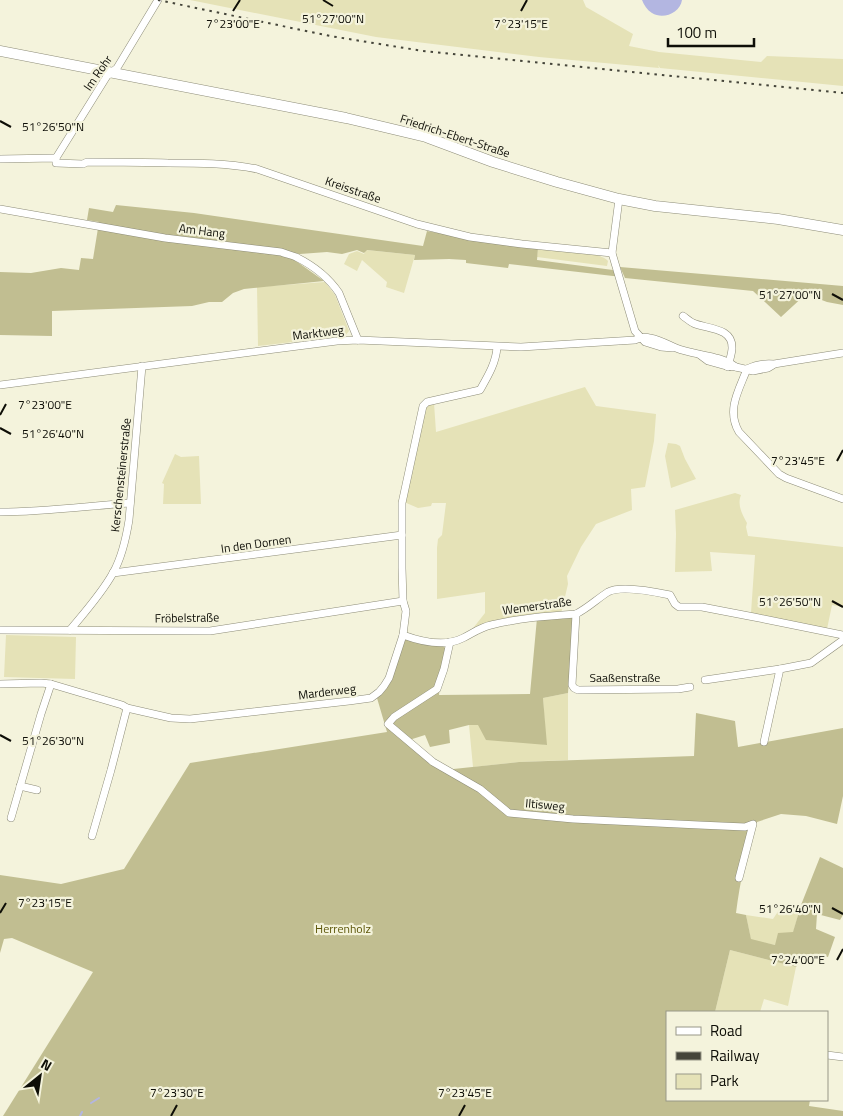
<svg xmlns="http://www.w3.org/2000/svg" width="843" height="1116" font-family="'Titillium Web',sans-serif">
  <style>
    .green { fill: #e5e2b7 }
    .forest { fill: #c1be91 }
    .water { fill: #b3b6e1 }
    .lines { fill: none; stroke-linecap: round; stroke-linejoin: round }
    .stream { stroke: #b3b6e1; stroke-width: 2 }
    .street-casing { stroke: #8d8c78; stroke-width: 8 }
    .secondary-casing { stroke: #8d8c78; stroke-width: 11 }
    .street { stroke: #fff; stroke-width: 7 }
    .secondary { stroke: #fff; stroke-width: 10 }
    .rail { stroke: #45453a; stroke-width: 2; stroke-dasharray: 2.5 5; stroke-linecap: butt }
    .ticks { fill: none; stroke: #0e0e07; stroke-width: 2 }
    .labels { text-anchor: middle; stroke-width: 4.5; stroke-linejoin: round; paint-order: stroke }
    .street-label { font-size: 12px; fill: #0e0e07; stroke: #f4f3dc }
    .park-label { font-size: 12px; fill: #5c5608; stroke: #f4f3dc }
    .ticks-label { font-size: 12px; text-anchor: middle; fill: #0e0e07; stroke: #f4f3dc; stroke-width: 4.5; stroke-linejoin: round; paint-order: stroke }
  </style>
  <rect width="100%" height="100%" fill="#f4f3dc"/>
  <!-- green -->
  <g class="green">
    <path d="M190,0H583L586,7L633,34L629,46L659,52L761,62L767,56L843,59V86L660,68L658,65L659,68L539,57L376,37Z"/>
    <path d="M538,248C554,250 598,250 608,261L607,266L537,257Z"/>
    <path d="M366,250L415,255L404,293L386,287L387,282L362,260L357,271L344,264L349,254L357,251L364,254Z"/>
    <path d="M325,282L335,295L349,331L345,336L258,346L257,287Z"/>
    <path d="M585,387L596,406L656,414L654,441L645,487L631,489L632,510L596,524L581,547L567,576L568,584L561,614L470,632L485,613V592L437,599V548L438,539L442,535L446,503H432L431,506L418,508L404,502L424,409L427,404L434,403L436,432Z"/>
    <path d="M668,443L676,444L680,446L685,459L696,479L671,488L665,456Z"/>
    <path d="M175,454L181,457L199,456L201,504H163L164,484L162,483Z"/>
    <path d="M735,493L741,495C737,505 742,514 747,523L746,527L748,536L843,547V607L832,605L827,629L751,613L755,555L710,552L712,571L675,572L676,534L675,510Z"/>
    <path d="M6,635L76,637L75,679L4,677Z"/>
    <path d="M568,693V760L519,762L473,767L469,725H479L546,745L543,698Z"/>
    <path d="M801,905L793,933L775,945L751,940L746,915L773,919L781,907L787,908Z"/>
    <path d="M730,950L796,967L788,1006L764,999L760,1012H715Z"/>
  </g>
  <!-- forest -->
  <g class="forest">
    <path d="M116,205L194,213L423,246L427,231L471,239L538,248L537,260L613,270L616,275L615,276H613L509,264L508,268L466,263V260L449,259L414,260L415,255L367,250L364,253L357,250L342,254L327,252L300,254L296,261L324,281L244,289L233,293L222,302H209L192,306L52,311V336L0,335V272L31,273L61,268L79,270L81,258L93,259L99,222L87,220L89,208L113,212Z"/>
    <path d="M620,267L843,286V305L827,302L806,294L781,317L753,291L625,278Z"/>
    <path d="M573,616L568,693L543,698L547,745L486,740L478,725H469L449,730L450,743L430,747L425,735L406,741L444,770L519,762L694,756L696,713L735,721L738,747L843,728V796L837,824L806,816L781,814L757,822C746,852 740,882 736,913L746,915L751,939L775,945L778,933L793,932L801,905L820,857L843,868V915L840,920L817,914L816,929L835,937L828,957L807,954L796,967L730,950L715,1012H667V1100H810L809,1106L843,1111V1116H3L93,972L12,938L4,939L0,953V875L61,884L124,869L190,763L387,732L377,698L385,689L404,639L442,645L446,649L441,668L439,695L530,694L537,618Z"/>
  </g>
  <!-- water -->
  <path class="water" d="M642,0H682C680,13 663,20 652,13C647,10 644,5 642,0Z"/>
  <g class="lines">
    <!-- stream -->
    <g class="stream">
      <path d="M91,1103L99,1098"/>
      <path d="M80,1116L82,1112"/>
    </g>
    <defs>
      <g id="street">
        <path d="M56,158L107,76L117,68L158,0"/>
        <path d="M0,159L56,158V163L83,164L87,162C114,162 141,162 168,163C198,163 227,163 257,169L417,224L470,237L522,244L612,253"/>
        <path d="M619,199L612,253L635,331L645,342L661,347L673,348"/>
        <path d="M0,209L165,238L281,252C286,254 291,255 296,257C312,265 329,278 339,293L358,340"/>
        <path d="M683,316C686,318 689,321 693,323C706,329 733,327 732,348C732,354 729,361 728,367"/>
        <path d="M700,355L708,361L726,366L736,367L753,371L768,368L773,365"/>
        <path d="M747,369C739,390 726,410 739,432L779,474L786,478L843,499"/>
        <path d="M747,369C755,365 764,363 774,364L843,353"/>
        <path d="M0,385L337,341L358,340L521,347L635,340C640,338 644,336 650,338C660,340 667,344 676,348C696,356 718,354 736,367"/>
        <path d="M0,512C44,512 87,506 130,503"/>
        <path d="M113,573L402,535"/>
        <path d="M576,614L572,685L574,688L578,690L678,689L690,687"/>
        <path d="M0,630L210,631L403,601"/>
        <path d="M70,630C85,612 102,593 113,573C122,557 126,539 129,520L142,366"/>
        <path d="M403,635C422,642 445,647 463,638C473,633 481,627 491,625C519,618 547,616 576,614C588,608 597,599 608,592C621,585 656,592 670,595L675,604L679,607H702L754,617L843,635"/>
        <path d="M450,642L444,669L437,689L394,717L388,724L433,762L480,789L509,813L573,819L699,825L745,827L753,824L739,878"/>
        <path d="M705,680L780,669"/>
        <path d="M0,684L41,683L51,684L122,705L127,708L171,718L190,719L349,701L371,698L379,692L384,686L389,678L403,635L406,611L403,601L402,568V503L423,406L427,402L480,390C488,376 496,363 497,347"/>
        <path d="M764,742L780,669L811,663L843,640"/>
        <path d="M20,786L37,790"/>
        <path d="M11,818L41,714L51,684"/>
        <path d="M92,836L111,770L127,708"/>
        <path d="M827,1055L843,1057"/>
      </g>
      <path id="secondary" d="M0,51L346,118L426,137L493,162L557,182L619,199L655,206L778,219L843,230"/>
    </defs>
    <!-- street casing -->
    <use href="#street" class="street-casing"/>
    <!-- secondary casing -->
    <use href="#secondary" class="secondary-casing"/>
    <!-- street -->
    <use href="#street" class="street"/>
    <!-- secondary -->
    <use href="#secondary" class="secondary"/>
    <!-- rail -->
    <path class="rail" d="M158,0L330,36L423,51L843,93"/>
  </g>
  <!-- ticks -->
  <path class="ticks" d="M323,0L333,6M233,11L240,0M521,11L527,0M0,121L11,127M832,294L843,300M0,415L6,404M0,428L11,434M837,461L843,450M832,601L843,607M0,735L11,741M832,908L843,914M0,913L6,903M837,960L843,949M171,1116L177,1105M459,1116L465,1105"/>
  <g class="labels">
    <!-- street labels -->
    <g class="street-label">
      <text transform="translate(98 73) rotate(-55)" y="4">Im Rohr</text>
      <text transform="translate(455 136) rotate(18)" y="4">Friedrich-Ebert-Straße</text>
      <text transform="translate(353 190) rotate(19)" y="4">Kreisstraße</text>
      <text transform="translate(202 231) rotate(7)" y="4">Am Hang</text>
      <text transform="translate(318 333) rotate(-7)" y="4">Marktweg</text>
      <text transform="translate(121 475) rotate(-84)" y="4">Kerschensteinerstraße</text>
      <text transform="translate(256 544) rotate(-8)" y="4">In den Dornen</text>
      <text transform="translate(537 606) rotate(-8)" y="4">Wemerstraße</text>
      <text transform="translate(187 618) rotate(-1)" y="4">Fröbelstraße</text>
      <text x="625" y="682">Saaßenstraße</text>
      <text transform="translate(327 692) rotate(-7)" y="4">Marderweg</text>
      <text transform="translate(545 805) rotate(5)" y="4">Iltisweg</text>
    </g>
    <!-- park labels -->
    <g class="park-label">
      <text x="343" y="933">Herrenholz</text>
    </g>
  </g>
  <g class="ticks-label">
    <text x="333" y="23">51°27'00"N</text>
    <text x="233" y="28">7°23'00"E</text>
    <text x="521" y="28">7°23'15"E</text>
    <text x="53" y="131">51°26'50"N</text>
    <text x="790" y="299">51°27'00"N</text>
    <text x="45" y="409">7°23'00"E</text>
    <text x="53" y="438">51°26'40"N</text>
    <text x="798" y="465">7°23'45"E</text>
    <text x="790" y="606">51°26'50"N</text>
    <text x="53" y="745">51°26'30"N</text>
    <text x="45" y="907">7°23'15"E</text>
    <text x="790" y="913">51°26'40"N</text>
    <text x="798" y="964">7°24'00"E</text>
    <text x="177" y="1097">7°23'30"E</text>
    <text x="465" y="1097">7°23'45"E</text>
  </g>
  <!-- legend -->
  <rect x="666" y="1011" width="162" height="90" fill="#f4f3dc" stroke="#989787"/>
  <rect x="676" y="1027" width="25" height="8" fill="#ffffff" stroke="#989787"/>
  <text x="710" y="1036" font-size="15" fill="#0e0e07">Road</text>
  <rect x="676" y="1052" width="25" height="8" fill="#45453a" stroke="#989787"/>
  <text x="710" y="1061" font-size="15" fill="#0e0e07">Railway</text>
  <rect x="676" y="1074" width="25" height="15" fill="#e5e2b7" stroke="#989787"/>
  <text x="710" y="1086" font-size="15" fill="#0e0e07">Park</text>
  <!-- north arrow -->
  <g transform="translate(40 1076) rotate(30)" stroke="#f4f3dc" stroke-width="4" paint-order="stroke">
  <path d="M0-4L9 19L0 12L-9 19Z" fill="#0e0e07"/>
  <text y="-8" font-size="14" font-weight="bold" text-anchor="middle" fill="#0e0e07">N</text>
  </g>
  <!-- scale -->
  <path d="M668 38v8h86v-8" fill="none" stroke="#0e0e07" stroke-width="2.5"/>
  <text x="676" y="38" font-size="15" fill="#0e0e07" stroke="#f4f3dc" stroke-width="4" paint-order="stroke">100 m</text>
</svg>
